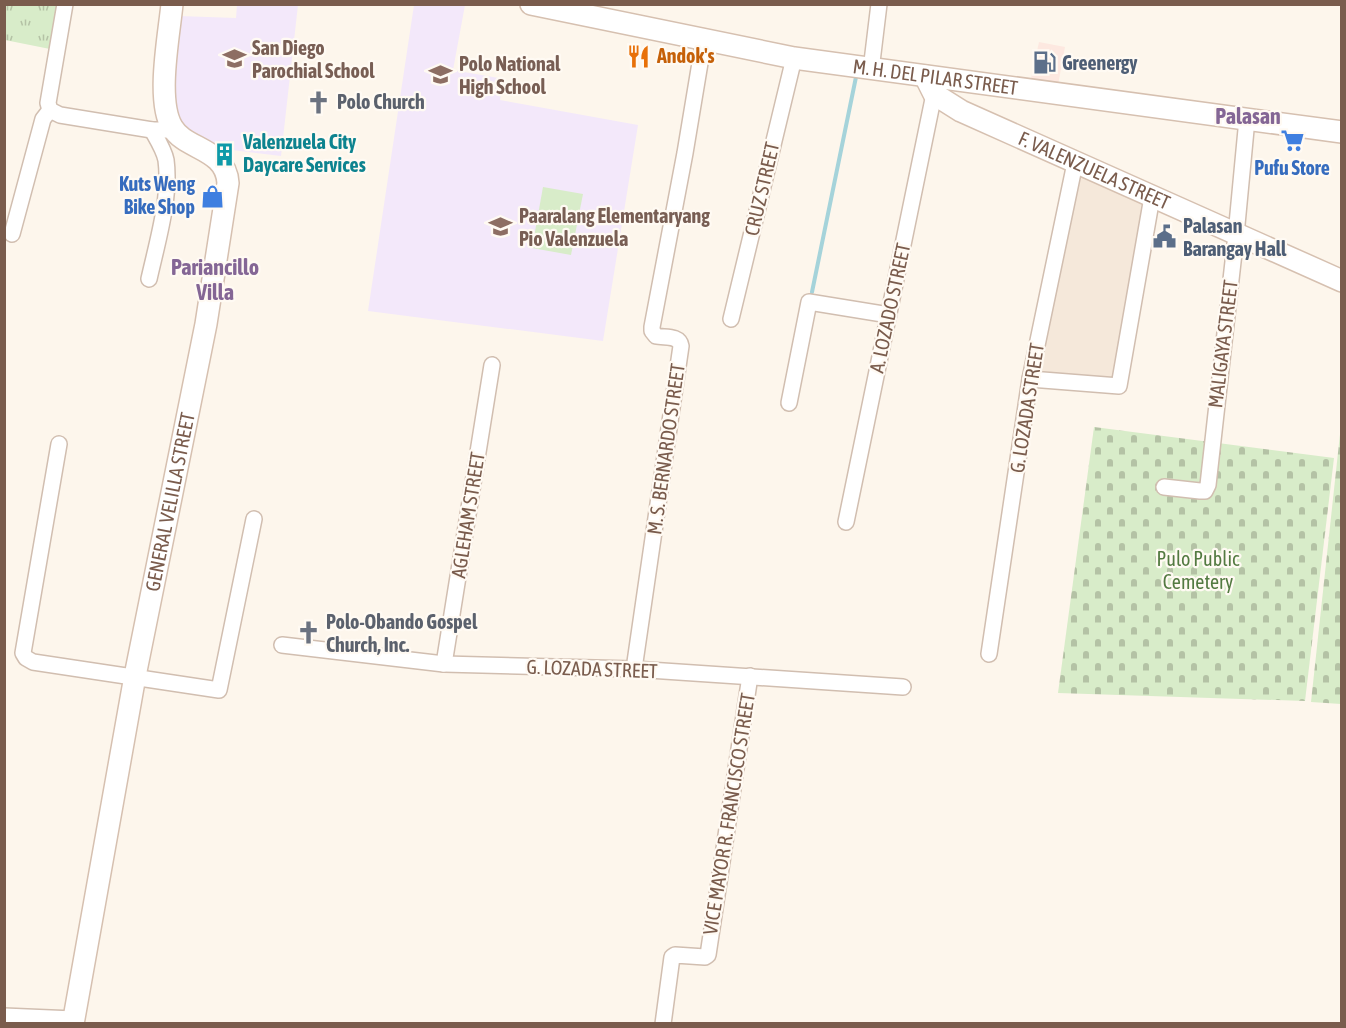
<svg xmlns="http://www.w3.org/2000/svg" width="1346" height="1028" font-family="'Asap Condensed',sans-serif">
  <style>
    .residential { fill: #f5e8da }
    .commercial { fill: #fde8e0 }
    .education { fill: #f3e8fa }
    .green { fill: #d8ecc9 }
    .cemetery { fill: url(#cemetery-stones) }
    .park { fill: url(#park-tufts) }
    .lines { fill: none; stroke-linecap: round; stroke-linejoin: round }
    .stream { stroke: #a5d3da; stroke-width: 4 }
    .street-casing { stroke: #d1beb0; stroke-width: 18 }
    .secondary-casing { stroke: #d6c0b0; stroke-width: 24 }
    .street { stroke: #fff; stroke-width: 15 }
    .secondary { stroke: #fff; stroke-width: 21 }
    .labels { text-anchor: middle; stroke-width: 4.5; stroke-linejoin: round; paint-order: stroke }
    .education-label { font-size: 20px; font-weight: bold; fill: #785e54; stroke: #fffaf3; text-anchor: start }
    .food-label { font-size: 20px; font-weight: bold; fill: #c56008; stroke: #fffaf3; text-anchor: start }
    .service-label { font-size: 20px; font-weight: bold; fill: #4e5e75; stroke: #fffaf3; text-anchor: start }
    .street-label { font-size: 20px; fill: #7a5c4d; stroke: #fffaf3 }
    .worship-label { font-size: 20px; font-weight: bold; fill: #5b616d; stroke: #fffaf3; text-anchor: start }
    .culture-label { font-size: 20px; font-weight: bold; fill: #0d838f; stroke: #fffaf3; text-anchor: start }
    .shop-label { font-size: 20px; font-weight: bold; fill: #366cbe; stroke: #fffaf3 }
    .park-label { font-size: 20px; fill: #537a41; stroke: #fffaf3 }
    .quarter-label { font-size: 22px; font-weight: bold; fill: #846695; stroke: #fffaf3 }
  </style>
  <defs>
    <pattern id="cemetery-stones" width="16" height="16" patternUnits="userSpaceOnUse" patternTransform="scale(1.5)"><rect width="16" height="16" fill="#d8ecc9"/><path d="M2 7V4a2 2 0 0 1 4 0v3zM10 15v-3a2 2 0 0 1 4 0v3z" fill="#b4c2a5"/></pattern>
    <pattern id="park-tufts" width="24" height="20" patternUnits="userSpaceOnUse" patternTransform="scale(1.5)"><rect width="24" height="20" fill="#d8ecc9"/><path d="M3 7l-1-3M5 7V3M7 7l1-3M15 17l-1-3M17 17v-4M19 17l1-3" fill="none" stroke="#b4c2a5"/></pattern>
  </defs>
  <rect width="100%" height="100%" fill="#fdf6ec"/>
  <!-- residential -->
  <path class="residential" d="M1075,163L1152,197L1119,386L1030,379Z"/>
  <!-- commercial -->
  <path class="commercial" d="M1039,42L1065,47L1058,85L1031,79Z"/>
  <!-- education -->
  <g class="education">
    <path d="M237,5H298L281,156L209,147L178,122L171,100L179,16L236,18Z"/>
    <path d="M414,5H465L453,70L504,79L500,100L638,125L603,341L368,311Z"/>
  </g>
  <!-- green -->
  <path class="green" d="M543,187L583,194L571,255L532,248Z"/>
  <!-- cemetery -->
  <g class="cemetery">
    <path d="M1341,425V704L1311,702Z"/>
    <path d="M1094,427L1334,458L1305,701L1058,693Z"/>
  </g>
  <!-- park -->
  <path class="park" d="M4,5H57L50,49L5,40Z"/>
  <g class="lines">
    <!-- stream -->
    <path class="stream" d="M812,292L856,77"/>
    <defs>
      <g id="street">
        <path d="M65,4L48,103L50,110L60,115L152,130H173"/>
        <path d="M871,70L879,4"/>
        <path d="M12,234L43,119L50,110"/>
        <path d="M149,279C157,243 171,197 166,160C164,150 157,139 152,130"/>
        <path d="M731,319L794,58"/>
        <path d="M1030,379L1119,386L1152,197"/>
        <path d="M789,403L809,302L889,315"/>
        <path d="M59,444L23,653L26,658L33,662L219,690L254,519"/>
        <path d="M1164,487L1200,491H1205L1208,485L1236,235L1247,119"/>
        <path d="M846,522L934,94"/>
        <path d="M282,645L444,664L634,669L903,687"/>
        <path d="M989,654L1030,379L1075,163"/>
        <path d="M444,664L492,365"/>
        <path d="M634,669L681,346C679,335 665,338 656,336L652,331V327L685,153L704,39"/>
        <path d="M4,1016L74,1019"/>
        <path d="M663,1024L672,957L675,955L705,957L708,955L750,676"/>
      </g>
      <g id="secondary">
        <path id="s1" d="M531,4L794,58L1342,132"/>
        <path id="s2" d="M925,76L934,94L961,111L1342,281"/>
        <path id="s3" d="M73,1024L135,676L206,324L228,183C226,148 185,150 172,127C156,100 169,36 172,4"/>
      </g>
    </defs>
    <!-- street casing -->
    <use href="#street" class="street-casing"/>
    <!-- secondary casing -->
    <use href="#secondary" class="secondary-casing"/>
    <!-- street -->
    <use href="#street" class="street"/>
    <!-- secondary -->
    <use href="#secondary" class="secondary"/>
  </g>
  <!-- icons -->
  <defs>
    <symbol id="restaurant-bare" viewBox="-9 -9 18 18"><path d="M-5-6h1v4h1v-4h1v4h1v-4h1v5L-1.5 .5V6h-2V.5L-5-1ZM5-6V6H3V1.5H1.5Q1.5-4 5-6Z" fill="#e8710a" stroke="#fffaf3" stroke-width="2.5" paint-order="stroke"/></symbol>
    <symbol id="school-bare" viewBox="-9 -9 18 18"><path d="M0-5L7-2L0 1L-7-2ZM-4 1L0 2.5L4 1V4Q0 6-4 4Z" fill="#8d6e63" stroke="#fffaf3" stroke-width="2.5" paint-order="stroke"/></symbol>
    <symbol id="fuel-bare" viewBox="-9 -9 18 18"><path d="M-5.5-6h7V0h2V4h1.3V-2.5L3-4.5l.8-.8L6-3V5H2.5V1h-1V6h-7ZM-4.2-4.7v3.2H.2V-4.7Z" fill="#5c6f8a" stroke="#fffaf3" stroke-width="2.5" paint-order="stroke"/></symbol>
    <symbol id="church-bare" viewBox="-9 -9 18 18"><path d="M-1.2-6h2.4v3.5h3.3v2.4h-3.3V6h-2.4V-.1h-3.3v-2.4h3.3Z" fill="#6b7280" stroke="#fffaf3" stroke-width="2.5" paint-order="stroke"/></symbol>
    <symbol id="supermarket-bare" viewBox="-9 -9 18 18"><path d="M-6-5.5h2.5l.6 2H6L4.5 2H-2.5L-4.4-4H-6ZM-1.5 3.2a1.3 1.3 0 1 0 .1 0ZM3 3.2a1.3 1.3 0 1 0 .1 0Z" fill="#3f7fe0" stroke="#fffaf3" stroke-width="2.5" paint-order="stroke"/></symbol>
    <symbol id="building-bare" viewBox="-9 -9 18 18"><path d="M-4-6H4V6H1V3H-1V6H-4ZM-2.5-4.3h1.7v1.8h-1.7ZM.8-4.3h1.7v1.8H.8ZM-2.5-1h1.7V.8h-1.7ZM.8-1h1.7V.8H.8Z" fill="#0f9aa8" stroke="#fffaf3" stroke-width="2.5" paint-order="stroke"/></symbol>
    <symbol id="shop-bare" viewBox="-9 -9 18 18"><path d="M-5-2.5h2.3a2.7 3.5 0 0 1 5.4 0H5L5.5 6h-11ZM-1.5-2.5h3a1.5 2.3 0 0 0-3 0Z" fill="#3f7fe0" stroke="#fffaf3" stroke-width="2.5" paint-order="stroke"/></symbol>
    <symbol id="civic-bare" viewBox="-9 -9 18 18"><path d="M-.6-6.5H3V-4.5H.6V-3L4-1V1h2V6H-6V1h2V-1L-.6-3ZM-1.2 2.5V6h2.4V2.5Z" fill="#5c6f8a" stroke="#fffaf3" stroke-width="2.5" paint-order="stroke"/></symbol>
  </defs>
  <g fill-rule="evenodd">
    <use href="#restaurant-bare" x="622" y="40" width="33" height="33"/>
    <use href="#school-bare" x="218" y="42" width="33" height="33"/>
    <use href="#fuel-bare" x="1028" y="46" width="33" height="33"/>
    <use href="#school-bare" x="424" y="58" width="33" height="33"/>
    <use href="#church-bare" x="302" y="86" width="33" height="33"/>
    <use href="#supermarket-bare" x="1276" y="124" width="33" height="33"/>
    <use href="#building-bare" x="208" y="138" width="33" height="33"/>
    <use href="#shop-bare" x="196" y="180" width="33" height="33"/>
    <use href="#school-bare" x="484" y="210" width="33" height="33"/>
    <use href="#civic-bare" x="1148" y="220" width="33" height="33"/>
    <use href="#church-bare" x="292" y="616" width="33" height="33"/>
  </g>
  <g class="labels">
    <!-- education labels -->
    <g class="education-label">
      <text x="252" y="55">San Diego<tspan x="252" dy="23">Parochial School</tspan></text>
      <text x="459" y="71">Polo National<tspan x="459" dy="23">High School</tspan></text>
      <text x="519" y="223">Paaralang Elementaryang<tspan x="519" dy="23">Pio Valenzuela</tspan></text>
    </g>
    <!-- food labels -->
    <g class="food-label">
      <text x="657" y="63">Andok's</text>
    </g>
    <!-- service labels -->
    <g class="service-label">
      <text x="1062" y="70">Greenergy</text>
      <text x="1183" y="233">Palasan<tspan x="1183" dy="23">Barangay Hall</tspan></text>
    </g>
    <!-- street labels -->
    <g class="street-label">
      <text dy="7" stroke="none"><textPath href="#s1" startOffset="411">M. H. DEL PILAR STREET</textPath></text>
      <text dy="7" stroke="none"><textPath href="#s2" startOffset="198">F. VALENZUELA STREET</textPath></text>
      <text transform="translate(762 189) rotate(-77)" y="7">CRUZ STREET</text>
      <text transform="translate(890 308) rotate(-78)" y="7">A. LOZADO STREET</text>
      <text transform="translate(1223 344) rotate(-83)" y="7">MALIGAYA STREET</text>
      <text transform="translate(1027 408) rotate(-81)" y="7">G. LOZADA STREET</text>
      <text transform="translate(666 449) rotate(-82)" y="7">M. S. BERNARDO STREET</text>
      <text dy="7" stroke="none"><textPath href="#s3" startOffset="531">GENERAL VELILLA STREET</textPath></text>
      <text transform="translate(468 515) rotate(-81)" y="7">AGLEHAM STREET</text>
      <text transform="translate(592 669) rotate(2)" y="7">G. LOZADA STREET</text>
      <text transform="translate(729 814) rotate(-81)" y="7">VICE MAYOR R. FRANCISCO STREET</text>
    </g>
    <!-- worship labels -->
    <g class="worship-label">
      <text x="337" y="109">Polo Church</text>
      <text x="326" y="629">Polo-Obando Gospel<tspan x="326" dy="23">Church, Inc.</tspan></text>
    </g>
    <!-- culture labels -->
    <g class="culture-label">
      <text x="243" y="149">Valenzuela City<tspan x="243" dy="23">Daycare Services</tspan></text>
    </g>
    <!-- shop labels -->
    <g class="shop-label">
      <text x="1292" y="175">Pufu Store</text>
      <text x="195" y="191" text-anchor="end">Kuts Weng<tspan x="195" dy="23">Bike Shop</tspan></text>
    </g>
    <!-- park labels -->
    <g class="park-label">
      <text x="1198" y="566">Pulo Public<tspan x="1198" dy="23">Cemetery</tspan></text>
    </g>
    <!-- quarter labels -->
    <g class="quarter-label">
      <text x="1248" y="124">Palasan</text>
      <text x="215" y="275">Pariancillo<tspan x="215" dy="25">Villa</tspan></text>
    </g>
  </g>
  <!-- border -->
  <rect width="1346" height="1028" fill="none" stroke="#7a5c4d" stroke-width="12"/>
</svg>
